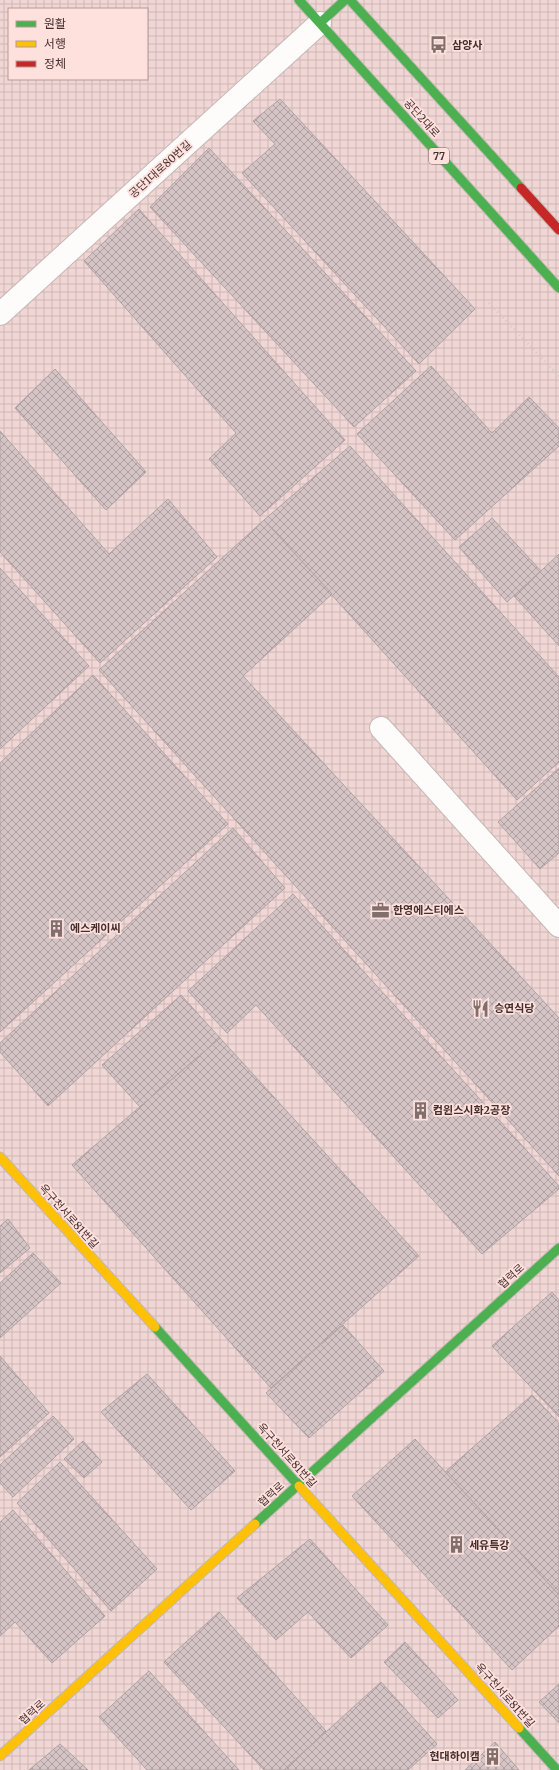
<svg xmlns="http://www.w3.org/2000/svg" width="559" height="1770" font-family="Merriweather,'Noto Sans KR',serif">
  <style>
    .industrial { fill: url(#industrial-grid); fill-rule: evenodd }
    .building { fill: url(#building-cross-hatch); stroke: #b1a1a2 }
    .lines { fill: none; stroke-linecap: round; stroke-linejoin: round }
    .street-casing { stroke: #c6b7b6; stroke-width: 24 }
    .fast-casing { stroke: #c6b7b6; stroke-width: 11 }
    .slow-casing { stroke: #c6b7b6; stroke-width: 11 }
    .jam-casing { stroke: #c6b7b6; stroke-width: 11 }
    .path { stroke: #d0cac8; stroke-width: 2.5; stroke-dasharray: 1 3; stroke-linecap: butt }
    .street { stroke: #fefbfb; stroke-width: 22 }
    .fast { stroke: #4caf50; stroke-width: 9 }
    .slow { stroke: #ffc107; stroke-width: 9 }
    .jam { stroke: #c62828; stroke-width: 9 }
    .labels { text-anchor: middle; stroke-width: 3.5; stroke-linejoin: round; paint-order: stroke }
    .shield { fill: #fee0dd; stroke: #7a6462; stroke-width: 1 }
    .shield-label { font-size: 10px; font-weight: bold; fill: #422f2d }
    .poi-label { font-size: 11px; font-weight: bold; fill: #422f2d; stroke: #fee0dd; text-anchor: start }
    .street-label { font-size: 11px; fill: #422f2d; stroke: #fee0dd }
  </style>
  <defs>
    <pattern id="industrial-grid" width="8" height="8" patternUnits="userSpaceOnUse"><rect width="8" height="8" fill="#f0d6d4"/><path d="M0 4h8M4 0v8" fill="none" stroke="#cfb8b6"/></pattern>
    <pattern id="building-cross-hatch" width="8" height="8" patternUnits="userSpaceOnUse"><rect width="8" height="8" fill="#d4c4c6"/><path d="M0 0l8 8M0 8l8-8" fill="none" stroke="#aea0a1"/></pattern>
  </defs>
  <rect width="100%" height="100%" fill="#f6e6e5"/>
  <!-- industrial -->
  <path class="industrial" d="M0,0H559V1770H0ZM9,9H147V79H9Z"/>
  <!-- building -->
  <g class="building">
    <path d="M280,99L475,309L419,364L242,173L275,144L253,121Z"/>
    <path d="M209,148L416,371L354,427L150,207Z"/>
    <path d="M139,209L345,440L260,516L209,459L236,433L84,261Z"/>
    <path d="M431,366L492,433L529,397L559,428V446L455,540L357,434Z"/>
    <path d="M55,369L146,472L106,510L15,408Z"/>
    <path d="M0,431L109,554L168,499L217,557L100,663L0,552Z"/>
    <path d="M350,446L559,677V762L517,800L264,520Z"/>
    <path d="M492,518L541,571L507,602L459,547Z"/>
    <path d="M264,520L332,594L243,676L559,1018V1176L99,670Z"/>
    <path d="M559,554V646L514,596Z"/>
    <path d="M0,568L89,666L0,749Z"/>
    <path d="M93,675L228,824L0,1032V763Z"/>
    <path d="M559,768V853L540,869L498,822Z"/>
    <path d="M233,828L285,888L48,1106L0,1052V1043Z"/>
    <path d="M293,894L559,1186V1189L482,1254L256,1005L227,1033L188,991Z"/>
    <path d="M181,995L220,1038L140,1107L102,1065Z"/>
    <path d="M220,1038L419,1256L271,1388L72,1165Z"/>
    <path d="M8,1219L30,1248L0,1273V1226Z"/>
    <path d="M33,1253L61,1283L0,1338V1283Z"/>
    <path d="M552,1292L559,1300V1417L492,1346Z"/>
    <path d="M343,1325L384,1371L309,1438L266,1393Z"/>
    <path d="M0,1356L49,1413L0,1457Z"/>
    <path d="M147,1374L235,1471L191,1510L101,1412Z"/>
    <path d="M532,1395L559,1423V1595L445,1472Z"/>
    <path d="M53,1416L74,1439L13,1497L0,1483V1465Z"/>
    <path d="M415,1439L559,1595V1626L512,1670L352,1496Z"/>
    <path d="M83,1441L102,1462L84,1478L64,1459Z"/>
    <path d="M60,1462L157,1569L111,1611L17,1503Z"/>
    <path d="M13,1510L105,1616L52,1663L15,1622L0,1636V1522Z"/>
    <path d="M310,1539L388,1625L351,1658L308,1612L276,1640L237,1598Z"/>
    <path d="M219,1612L326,1731L284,1770H264L164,1662Z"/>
    <path d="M405,1642L458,1700L438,1718L384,1662Z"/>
    <path d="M149,1671L239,1770H147L99,1717Z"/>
    <path d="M381,1682L437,1744L408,1770H284Z"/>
    <path d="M559,1684V1723L539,1702Z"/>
    <path d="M495,1742L519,1770H465Z"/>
    <path d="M60,1744L88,1770H29Z"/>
  </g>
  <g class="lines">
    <defs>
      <g id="street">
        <path d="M0,314L320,23"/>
        <path d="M381,728L559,926"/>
      </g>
      <g id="fast">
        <path d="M299,0L559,288"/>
        <path d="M350,0L521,188"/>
        <path d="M320,23L345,0"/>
        <path d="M155,1327L299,1486"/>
        <path d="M255,1524L559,1248"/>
        <path d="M519,1728L557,1770"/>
      </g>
      <g id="slow">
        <path d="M0,1157L155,1327"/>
        <path d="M299,1486L519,1728"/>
        <path d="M0,1756L255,1524"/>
      </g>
      <path id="jam" d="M521,188L559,230"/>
    </defs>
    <!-- street casing -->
    <use href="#street" class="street-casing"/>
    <!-- fast casing -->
    <use href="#fast" class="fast-casing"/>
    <!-- slow casing -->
    <use href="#slow" class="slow-casing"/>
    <!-- jam casing -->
    <use href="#jam" class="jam-casing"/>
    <!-- path -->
    <path class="path" d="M489,303L559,376"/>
    <!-- street -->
    <use href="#street" class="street"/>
    <!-- fast -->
    <use href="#fast" class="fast"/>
    <!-- slow -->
    <use href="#slow" class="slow"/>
    <!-- jam -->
    <use href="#jam" class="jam"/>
  </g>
  <!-- icons -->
  <defs>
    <symbol id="bus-bare" viewBox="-9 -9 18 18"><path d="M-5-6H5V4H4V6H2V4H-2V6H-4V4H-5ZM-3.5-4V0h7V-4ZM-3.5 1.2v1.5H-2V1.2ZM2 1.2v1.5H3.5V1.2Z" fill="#816f6d" stroke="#fee0dd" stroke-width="2.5" paint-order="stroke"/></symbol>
    <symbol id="office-bare" viewBox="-9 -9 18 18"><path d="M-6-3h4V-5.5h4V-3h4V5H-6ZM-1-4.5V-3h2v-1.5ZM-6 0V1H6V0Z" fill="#816f6d" stroke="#fee0dd" stroke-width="2.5" paint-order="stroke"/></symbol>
    <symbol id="building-bare" viewBox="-9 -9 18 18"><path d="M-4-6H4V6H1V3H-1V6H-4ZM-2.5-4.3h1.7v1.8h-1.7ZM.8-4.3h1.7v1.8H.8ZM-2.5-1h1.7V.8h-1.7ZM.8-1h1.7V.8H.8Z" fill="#816f6d" stroke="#fee0dd" stroke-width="2.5" paint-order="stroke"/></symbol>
    <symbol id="restaurant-bare" viewBox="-9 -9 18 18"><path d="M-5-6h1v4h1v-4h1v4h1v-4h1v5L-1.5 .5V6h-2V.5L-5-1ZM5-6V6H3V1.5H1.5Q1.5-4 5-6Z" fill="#816f6d" stroke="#fee0dd" stroke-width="2.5" paint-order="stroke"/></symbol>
  </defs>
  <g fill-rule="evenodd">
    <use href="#bus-bare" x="426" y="32" width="25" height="25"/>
    <use href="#office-bare" x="368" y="898" width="25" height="25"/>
    <use href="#building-bare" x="44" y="916" width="25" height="25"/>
    <use href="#restaurant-bare" x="468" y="996" width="25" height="25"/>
    <use href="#building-bare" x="408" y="1098" width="25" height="25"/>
    <use href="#building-bare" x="444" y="1532" width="25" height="25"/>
    <use href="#building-bare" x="480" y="1744" width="25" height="25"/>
  </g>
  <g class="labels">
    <!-- shield labels -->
    <rect class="shield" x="429" y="148" width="20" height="16" rx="3"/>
    <g class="shield-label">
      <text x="439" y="160">77</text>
    </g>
    <!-- poi labels -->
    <g class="poi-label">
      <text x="452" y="49">삼양사</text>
      <text x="393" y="914">한영에스티에스</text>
      <text x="70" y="932">에스케이씨</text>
      <text x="494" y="1012">승연식당</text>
      <text x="433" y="1114">컴윈스시화2공장</text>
      <text x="469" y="1549">세유특강</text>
      <text x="480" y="1760" text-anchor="end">현대하이캠</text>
    </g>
    <!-- street labels -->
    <g class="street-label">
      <text transform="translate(422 118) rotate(48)" y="4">공단2대로</text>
      <text transform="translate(160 169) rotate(-42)" y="4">공단1대로80번길</text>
      <text transform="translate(69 1216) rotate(48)" y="4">옥구천서로81번길</text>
      <text transform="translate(511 1276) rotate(-42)" y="4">협력로</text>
      <text transform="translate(287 1455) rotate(48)" y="4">옥구천서로81번길</text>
      <text transform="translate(271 1494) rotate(-42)" y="4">협력로</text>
      <text transform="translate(505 1695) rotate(48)" y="4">옥구천서로81번길</text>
      <text transform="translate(32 1712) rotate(-42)" y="4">협력로</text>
    </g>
  </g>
  <!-- legend -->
  <rect x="8" y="8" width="140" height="72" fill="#fee0dd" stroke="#b39997"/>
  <rect x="16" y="21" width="20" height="6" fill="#4caf50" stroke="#b39997"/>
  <text x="44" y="28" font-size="12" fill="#422f2d">원활</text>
  <rect x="16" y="41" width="20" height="6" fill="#ffc107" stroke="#b39997"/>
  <text x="44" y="48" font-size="12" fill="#422f2d">서행</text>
  <rect x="16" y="61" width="20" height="6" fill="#c62828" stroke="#b39997"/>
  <text x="44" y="68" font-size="12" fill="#422f2d">정체</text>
</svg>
